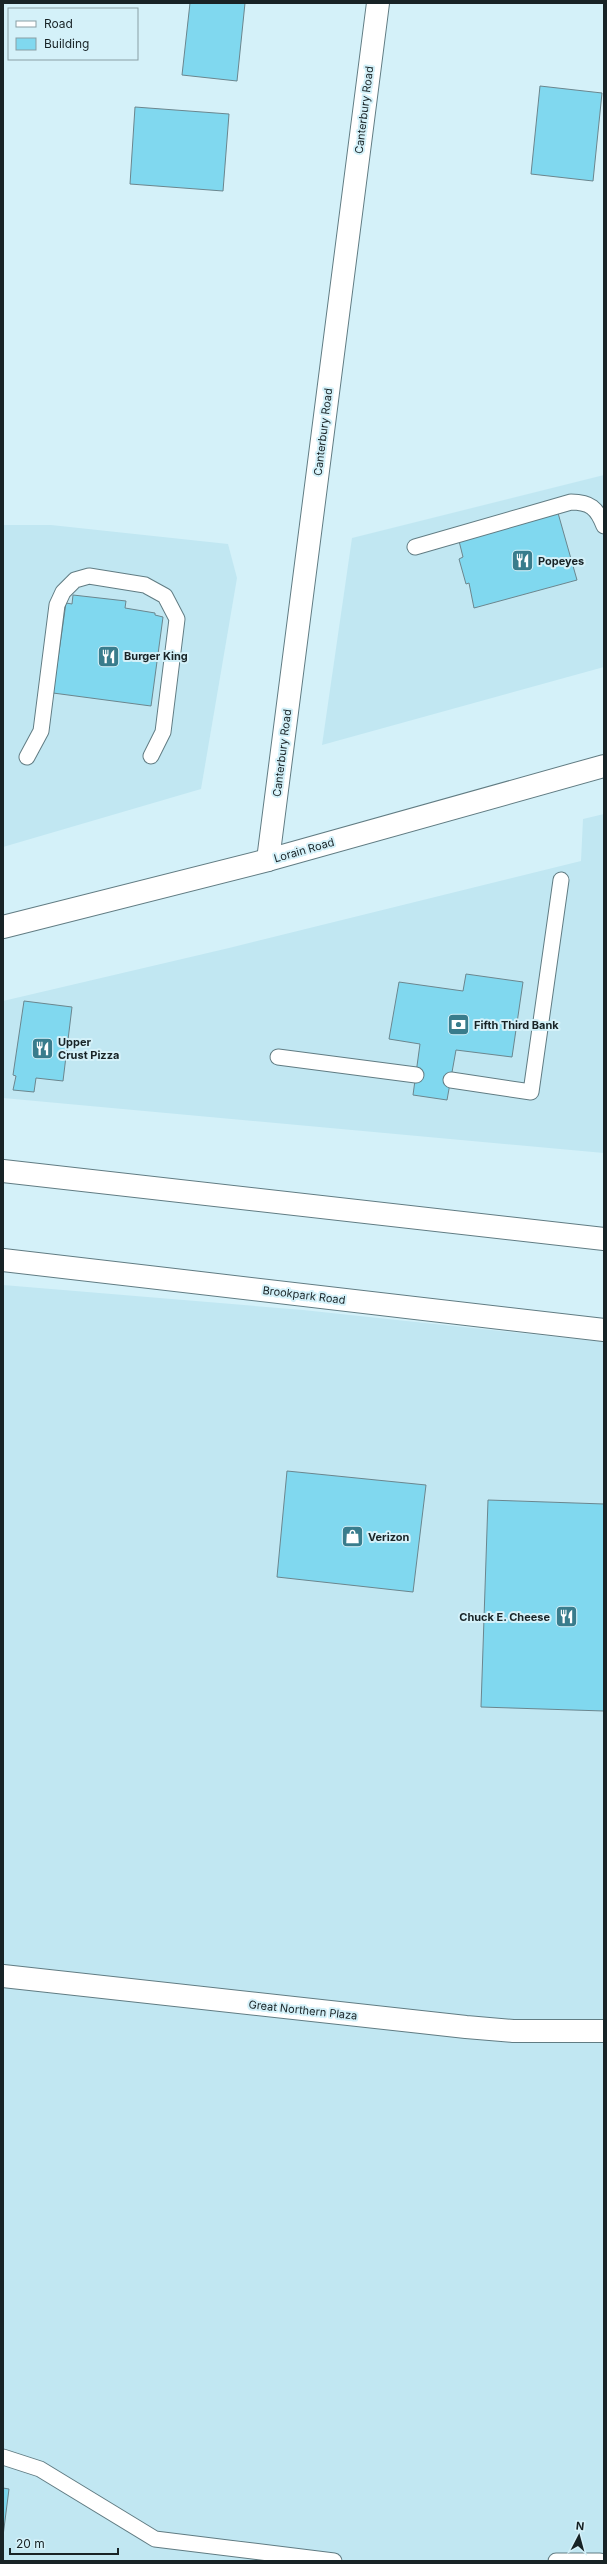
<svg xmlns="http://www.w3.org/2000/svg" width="607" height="2564" font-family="Inter,sans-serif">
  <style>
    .built { fill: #c1e7f2 }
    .building { fill: #80d8ef; stroke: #6b868e }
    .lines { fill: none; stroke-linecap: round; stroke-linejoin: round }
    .service-casing { stroke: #617c83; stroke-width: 17 }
    .minor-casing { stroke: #617c83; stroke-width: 24 }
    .tertiary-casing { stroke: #617c83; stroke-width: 24 }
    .primary-casing { stroke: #617c83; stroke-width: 24 }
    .service { stroke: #fff; stroke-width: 15 }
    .minor { stroke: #fff; stroke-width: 22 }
    .tertiary { stroke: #fff; stroke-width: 22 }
    .primary { stroke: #fff; stroke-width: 22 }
    .labels { text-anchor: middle; stroke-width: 4; stroke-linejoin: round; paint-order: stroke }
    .street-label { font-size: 11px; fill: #182326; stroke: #d4f1f9 }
    .poi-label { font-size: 11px; font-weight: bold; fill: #182326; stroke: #d4f1f9; text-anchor: start }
  </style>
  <rect width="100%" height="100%" fill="#d4f1f9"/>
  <!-- built -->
  <g class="built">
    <path d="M604,475V667L322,745L352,538Z"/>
    <path d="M3,525H51L228,544L237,578L201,789L3,847Z"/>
    <path d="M604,814V1153L3,1098V1001L229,948L581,861L583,819Z"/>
    <path d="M3,1285L303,1310L604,1342V2561H3Z"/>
  </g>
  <!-- building -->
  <g class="building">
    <path d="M190,3H245L237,81L182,75Z"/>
    <path d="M540,86L602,93L593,181L531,174Z"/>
    <path d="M135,107L229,114L223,191L130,184Z"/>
    <path d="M558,513L577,580L474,608L469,583L466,584L459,559L463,557L459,541Z"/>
    <path d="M73,595L126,601L125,608L155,613V615L163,617L151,706L53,693L66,603L72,604Z"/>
    <path d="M466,974L523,982L512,1057L456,1050L447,1100L413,1095L420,1044L389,1039L399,982L463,991Z"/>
    <path d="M24,1001L72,1007L63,1081L36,1078L34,1092L13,1090L16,1076L13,1075Z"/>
    <path d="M287,1471L426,1485L413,1592L277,1577Z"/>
    <path d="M488,1500L604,1504V1711L481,1707Z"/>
    <path d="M3,2488L9,2489L3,2536Z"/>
  </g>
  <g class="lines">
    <defs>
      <g id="service">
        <path d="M415,547L571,502C590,502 597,508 604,526"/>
        <path d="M27,757L41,731L57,605L63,592L75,580L89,576L145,585L165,596L177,619L163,732L151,756"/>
        <path d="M278,1057L416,1075"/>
        <path d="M451,1080L531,1092L561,880"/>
        <path d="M3,2457L40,2469L155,2539L334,2561"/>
        <path d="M556,2561H600"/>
      </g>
      <path id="minor" d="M3,1976L466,2027L513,2031H604"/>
      <path id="tertiary" d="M268,860L378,3"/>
      <g id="primary">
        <path d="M3,927L268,860L604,766"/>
        <path d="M3,1171L604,1239"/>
        <path d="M3,1260L604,1330"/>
      </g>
    </defs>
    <!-- service casing -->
    <use href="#service" class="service-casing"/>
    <!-- minor casing -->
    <use href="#minor" class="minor-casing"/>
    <!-- tertiary casing -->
    <use href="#tertiary" class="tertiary-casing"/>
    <!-- primary casing -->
    <use href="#primary" class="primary-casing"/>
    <!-- service -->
    <use href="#service" class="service"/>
    <!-- minor -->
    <use href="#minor" class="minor"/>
    <!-- tertiary -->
    <use href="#tertiary" class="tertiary"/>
    <!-- primary -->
    <use href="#primary" class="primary"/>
  </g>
  <!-- icons -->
  <defs>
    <symbol id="restaurant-square" viewBox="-11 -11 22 22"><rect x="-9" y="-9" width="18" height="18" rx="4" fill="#397c8c" stroke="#d4f1f9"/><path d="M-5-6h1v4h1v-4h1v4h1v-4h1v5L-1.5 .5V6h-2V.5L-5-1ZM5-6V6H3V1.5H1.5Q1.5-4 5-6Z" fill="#fff"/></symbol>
    <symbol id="bank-square" viewBox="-11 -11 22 22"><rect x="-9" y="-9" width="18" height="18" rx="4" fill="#397c8c" stroke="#d4f1f9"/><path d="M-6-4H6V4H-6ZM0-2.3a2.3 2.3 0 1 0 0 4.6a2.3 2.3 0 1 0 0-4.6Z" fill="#fff"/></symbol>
    <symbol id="shop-square" viewBox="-11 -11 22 22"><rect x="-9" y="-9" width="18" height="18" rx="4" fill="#397c8c" stroke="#d4f1f9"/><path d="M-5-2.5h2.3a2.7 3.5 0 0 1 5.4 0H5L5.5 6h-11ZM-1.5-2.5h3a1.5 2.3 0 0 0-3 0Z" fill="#fff"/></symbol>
  </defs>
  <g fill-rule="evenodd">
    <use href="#restaurant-square" x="510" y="548" width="25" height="25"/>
    <use href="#restaurant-square" x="96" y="644" width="25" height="25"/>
    <use href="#bank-square" x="446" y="1012" width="25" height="25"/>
    <use href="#restaurant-square" x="30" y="1036" width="25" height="25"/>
    <use href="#shop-square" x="340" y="1524" width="25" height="25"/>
    <use href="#restaurant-square" x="554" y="1604" width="25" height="25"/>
  </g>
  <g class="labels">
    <!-- street labels -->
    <g class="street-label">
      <text transform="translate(364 110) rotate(-83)" y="4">Canterbury Road</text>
      <text transform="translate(323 432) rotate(-83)" y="4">Canterbury Road</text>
      <text transform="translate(282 753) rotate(-83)" y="4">Canterbury Road</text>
      <text transform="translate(304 850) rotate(-16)" y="4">Lorain Road</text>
      <text transform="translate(304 1295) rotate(7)" y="4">Brookpark Road</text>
      <text transform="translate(303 2010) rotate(6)" y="4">Great Northern Plaza</text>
    </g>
    <!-- poi labels -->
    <g class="poi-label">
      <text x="538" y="565">Popeyes</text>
      <text x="124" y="660">Burger King</text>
      <text x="474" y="1029">Fifth Third Bank</text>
      <text x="58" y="1046">Upper<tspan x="58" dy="13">Crust Pizza</tspan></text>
      <text x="368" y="1541">Verizon</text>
      <text x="550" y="1621" text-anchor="end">Chuck E. Cheese</text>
    </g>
  </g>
  <!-- border -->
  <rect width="607" height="2564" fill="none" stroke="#182326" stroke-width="8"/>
  <!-- legend -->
  <rect x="8" y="8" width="130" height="52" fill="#d4f1f9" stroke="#899fa5"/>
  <rect x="16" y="21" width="20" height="6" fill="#ffffff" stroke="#899fa5"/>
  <text x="44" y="28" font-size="12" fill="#182326">Road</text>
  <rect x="16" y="38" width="20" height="12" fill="#80d8ef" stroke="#899fa5"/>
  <text x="44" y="48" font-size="12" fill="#182326">Building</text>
  <!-- north arrow -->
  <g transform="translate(579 2536) rotate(6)" stroke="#d4f1f9" stroke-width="3" paint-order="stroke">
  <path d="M0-3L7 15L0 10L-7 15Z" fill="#182326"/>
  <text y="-6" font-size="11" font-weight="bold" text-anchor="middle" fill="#182326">N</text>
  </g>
  <!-- scale -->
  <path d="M10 2548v6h108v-6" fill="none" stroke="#182326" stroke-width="2"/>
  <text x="16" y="2548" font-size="12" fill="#182326" stroke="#d4f1f9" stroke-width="3" paint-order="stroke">20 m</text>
</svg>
